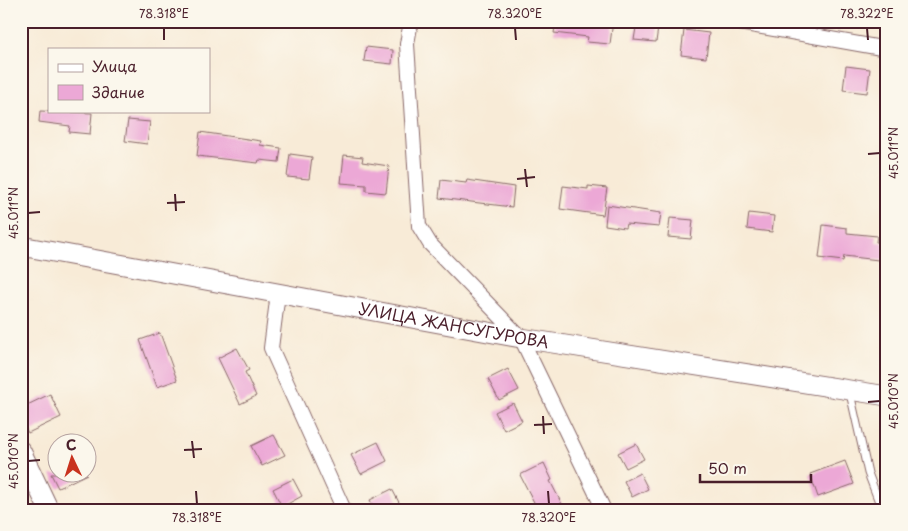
<svg xmlns="http://www.w3.org/2000/svg" width="908" height="531" font-family="'Playpen Sans',sans-serif">
  <style>
    .building { fill: #eca8d6 }
    .lines { fill: none; stroke-linecap: round; stroke-linejoin: round }
    .lane-casing { stroke: #876667; stroke-width: 9 }
    .street-casing { stroke: #876667; stroke-width: 16 }
    .secondary-casing { stroke: #876667; stroke-width: 21 }
    .lane { stroke: #fff; stroke-width: 7 }
    .street { stroke: #fff; stroke-width: 14 }
    .secondary { stroke: #fff; stroke-width: 19 }
    .ticks { fill: none; stroke: #4a1f2b; stroke-width: 2 }
    .labels { text-anchor: middle; stroke-width: 4; stroke-linejoin: round; paint-order: stroke }
    .street-label { font-size: 16px; fill: #4a1f2b; stroke: #fbf7ec }
    .neatline { fill: none; stroke: #4a1f2b; stroke-width: 2 }
    .ticks-label { font-size: 12px; text-anchor: middle; fill: #4a1f2b }
  </style>
  <rect width="100%" height="100%" fill="#fbf7ec"/>
  <filter id="ink" filterUnits="userSpaceOnUse"><feTurbulence type="fractalNoise" baseFrequency=".02" numOctaves="2"/><feDisplacementMap in="SourceGraphic" scale="10" xChannelSelector="R" yChannelSelector="G"/><feConvolveMatrix kernelMatrix="1 2 1 2 8 2 1 2 1" color-interpolation-filters="sRGB"/></filter>
  <filter id="wash" filterUnits="userSpaceOnUse"><feTurbulence type="fractalNoise" baseFrequency=".0096" numOctaves="4" result="noise"/><feDisplacementMap in="SourceGraphic" scale="20" xChannelSelector="R" yChannelSelector="G"/><feGaussianBlur stdDeviation="1.12" result="paint"/><feColorMatrix in="noise" values="0 0 0 0 0 0 0 0 0 0 0 0 0 0 0 0 0 1.4 0 .05"/><feComposite in="paint" operator="in"/></filter>
  <g filter="url(#wash)">
    <rect width="100%" height="100%" fill="#f8ebd7"/>
    <g id="blocks">
      <!-- building -->
      <g class="building">
        <path d="M556,21H613L610,44L587,42L588,37L554,33Z"/>
        <path d="M637,21H659L656,42L634,40Z"/>
        <path d="M684,30L709,33L706,58L681,55Z"/>
        <path d="M366,47L393,50L392,64L364,61Z"/>
        <path d="M846,66L870,69L867,93L843,90Z"/>
        <path d="M40,111L92,113L90,134L69,132L70,126L39,122Z"/>
        <path d="M128,120L150,122L147,144L125,141Z"/>
        <path d="M200,132L261,141L260,145L281,148L279,162L259,160L258,163L197,156Z"/>
        <path d="M290,154L312,157L309,179L287,177Z"/>
        <path d="M344,155L363,157L362,162L389,166L386,193L366,191V185L341,183Z"/>
        <path d="M441,180L466,183L467,180L514,187L512,207L439,198Z"/>
        <path d="M563,186L588,189V186L607,188L603,215L560,209Z"/>
        <path d="M607,205L661,213L659,227L626,224L625,228L605,225Z"/>
        <path d="M749,213L774,216L772,232L747,229Z"/>
        <path d="M670,218L693,220L691,239L668,237Z"/>
        <path d="M823,225L847,228V233L877,236L876,242L887,243V261L844,256L843,261L819,258Z"/>
        <path d="M160,333L177,380L157,387L140,340Z"/>
        <path d="M237,348L249,370L245,372L256,396L240,404L218,358Z"/>
        <path d="M508,369L519,390L499,400L488,379Z"/>
        <path d="M50,394L61,417L28,433L21,419V408Z"/>
        <path d="M513,403L522,421L504,430L495,412Z"/>
        <path d="M274,435L285,455L262,466L251,446Z"/>
        <path d="M378,442L387,461L361,474L351,455Z"/>
        <path d="M636,444L644,459L626,468L618,453Z"/>
        <path d="M845,461L854,484L818,497L810,474Z"/>
        <path d="M544,463L552,480L550,481L565,510H538L520,475Z"/>
        <path d="M640,473L648,489L632,497L624,481Z"/>
        <path d="M51,474H87L58,488Z"/>
        <path d="M293,479L302,496L282,507L273,489Z"/>
        <path d="M392,489L403,510H375L370,500Z"/>
      </g>
    </g>
  </g>
  <g filter="url(#ink)">
    <use href="#blocks" fill-opacity="0" stroke="#876667" stroke-width="1"/>
    <g class="lines">
      <defs>
        <path id="lane" d="M850,393L868,473L882,510"/>
        <g id="street">
          <path d="M411,21L407,44L419,226L430,244L521,338L604,510"/>
          <path d="M728,21L887,49"/>
          <path d="M278,293L271,348L344,510"/>
        </g>
        <g id="secondary">
          <path id="s1" d="M21,246L521,338L887,396"/>
          <path d="M21,451L49,510"/>
        </g>
      </defs>
      <!-- lane casing -->
      <use href="#lane" class="lane-casing"/>
      <!-- street casing -->
      <use href="#street" class="street-casing"/>
      <!-- secondary casing -->
      <use href="#secondary" class="secondary-casing"/>
      <!-- lane -->
      <use href="#lane" class="lane"/>
      <!-- street -->
      <use href="#street" class="street"/>
      <!-- secondary -->
      <use href="#secondary" class="secondary"/>
    </g>
  </g>
  <!-- ticks -->
  <path class="ticks" d="M164,28V40M515,28L516,40M867,28L868,40M868,154L880,153M525,169L527,187M517,179L535,177M175,194L176,211M167,203L185,202M28,213L40,212M868,402L880,401M543,416L544,434M534,425L552,424M192,441L194,458M184,450L202,449M28,461L40,460M196,491L197,504M548,491L549,504"/>
  <g class="labels">
    <!-- street labels -->
    <g class="street-label">
      <text dy="6" stroke="none"><textPath href="#s1" startOffset="440">УЛИЦА ЖАНСУГУРОВА</textPath></text>
    </g>
  </g>
  <!-- margin -->
  <rect width="908" height="531" fill="none" stroke="#fbf7ec" stroke-width="55"/>
  <!-- legend -->
  <rect x="48" y="48" width="162" height="65" fill="#fbf7ec" stroke="#b4a19f"/>
  <rect x="58" y="64" width="25" height="8" fill="#ffffff" stroke="#b4a19f"/>
  <text x="92" y="72" font-size="15" fill="#4a1f2b">Улица</text>
  <rect x="58" y="85" width="25" height="15" fill="#eca8d6" stroke="#b4a19f"/>
  <text x="92" y="98" font-size="15" fill="#4a1f2b">Здание</text>
  <!-- north arrow -->
  <g transform="translate(72 458) rotate(356)"><circle r="24" fill="#fbf7ec" stroke="#b4a19f"/>
  <path d="M0-4L9 19L0 12L-9 19Z" fill="#c8321e"/>
  <text y="-8" font-size="14" font-weight="bold" text-anchor="middle" fill="#4a1f2b">С</text>
  </g>
  <!-- scale -->
  <path d="M700 474v8h111v-8" fill="none" stroke="#4a1f2b" stroke-width="2.5"/>
  <text x="708" y="474" font-size="15" fill="#4a1f2b" stroke="#fbf7ec" stroke-width="4" paint-order="stroke">50 m</text>
  <rect x="28" y="28" width="852" height="476" class="neatline"/>
  <g class="ticks-label">
    <text x="164" y="18">78.318°E</text>
    <text x="515" y="18">78.320°E</text>
    <text x="867" y="18">78.322°E</text>
    <text transform="translate(894 153) rotate(-90)" y="4">45.011°N</text>
    <text transform="translate(14 213) rotate(-90)" y="4">45.011°N</text>
    <text transform="translate(894 401) rotate(-90)" y="4">45.010°N</text>
    <text transform="translate(14 461) rotate(-90)" y="4">45.010°N</text>
    <text x="197" y="522">78.318°E</text>
    <text x="549" y="522">78.320°E</text>
  </g>
</svg>
